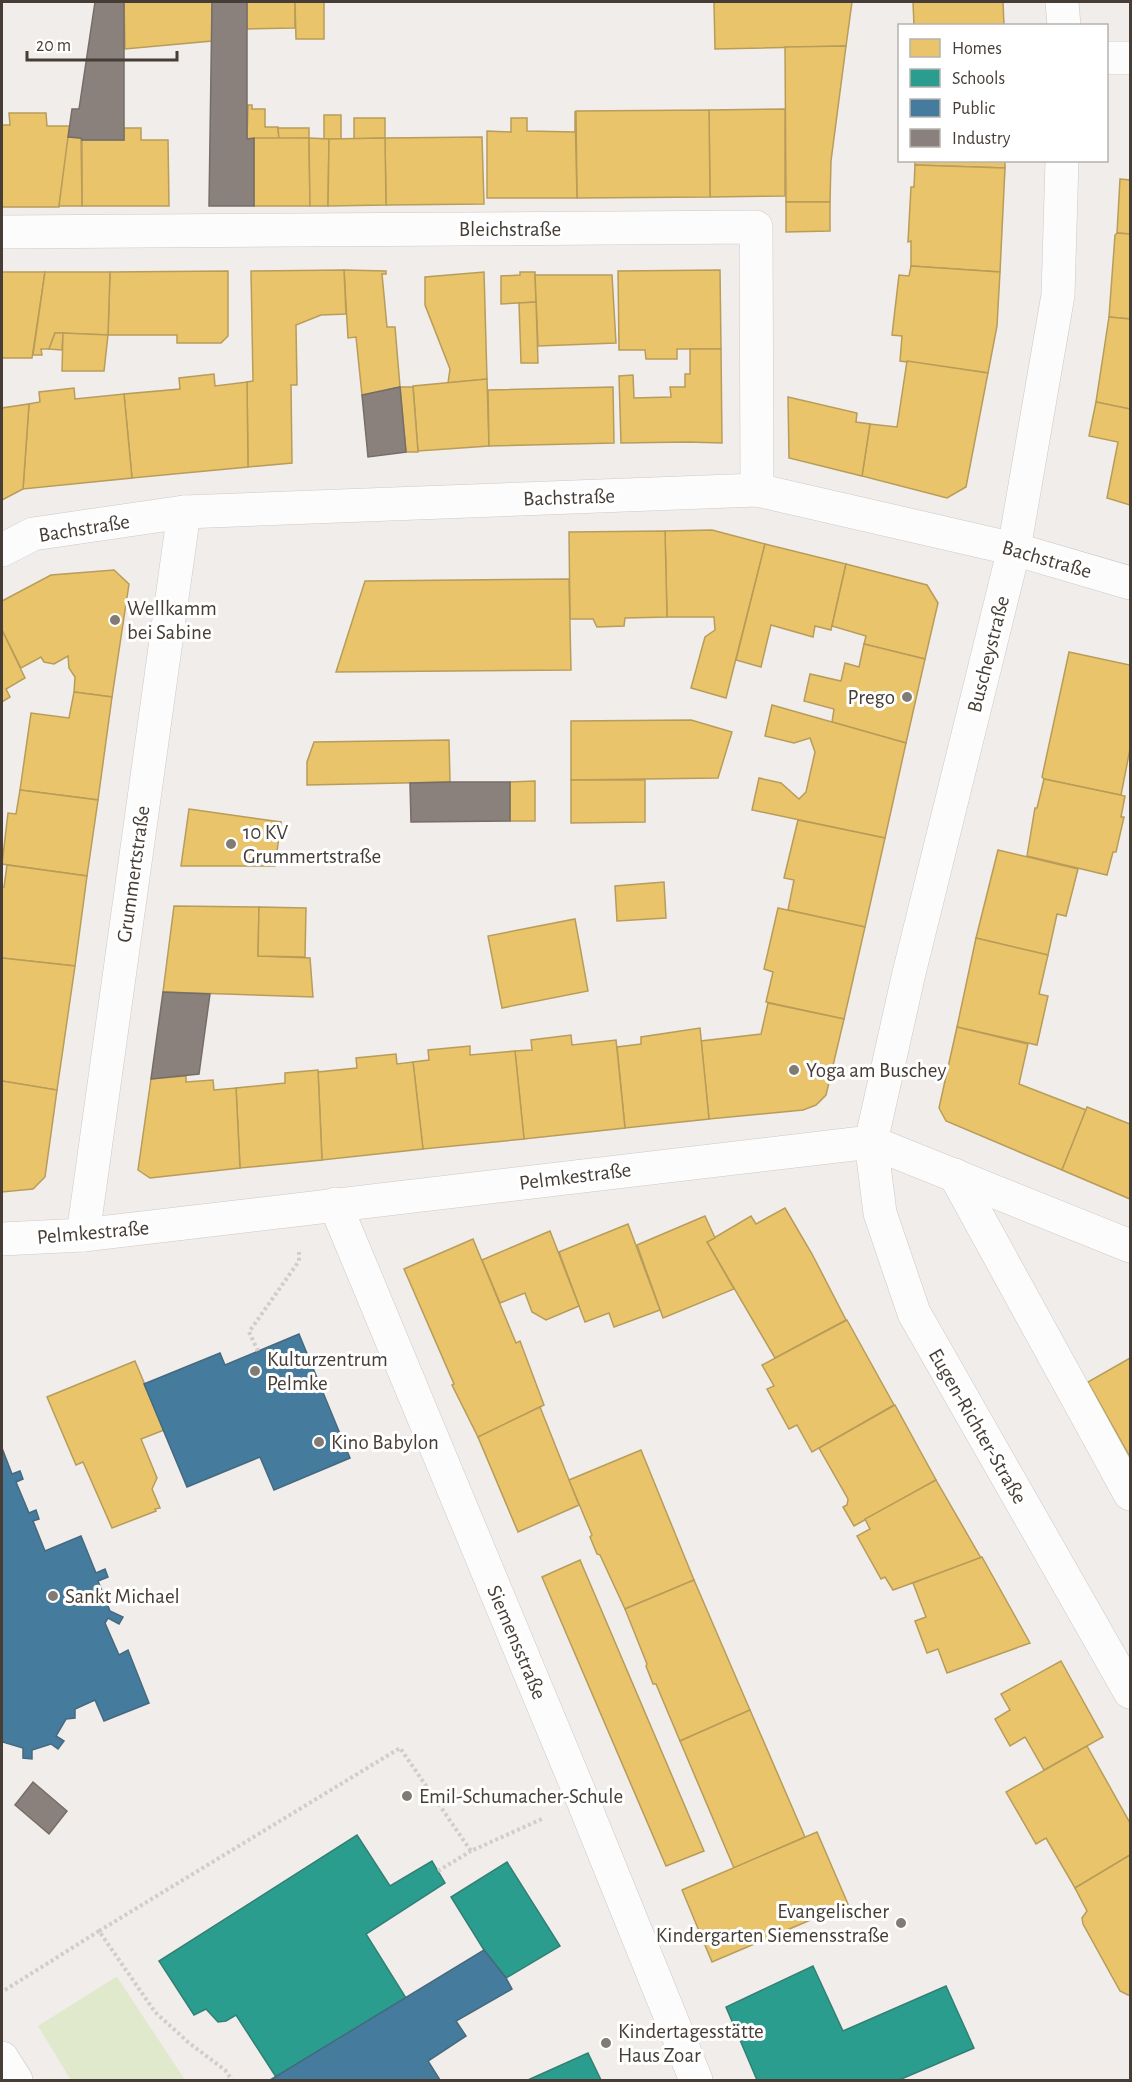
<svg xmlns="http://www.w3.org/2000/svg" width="1132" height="2082" font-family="'Alegreya Sans',sans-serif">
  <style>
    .green { fill: #e0e9cb }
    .homes { fill: #e9c46a; stroke: #b89c5a; stroke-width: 1.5 }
    .schools { fill: #2a9d8f; stroke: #328074; stroke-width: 1.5 }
    .public { fill: #457b9d; stroke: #45697e; stroke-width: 1.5 }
    .industry { fill: #8a817c; stroke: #766d67; stroke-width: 1.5 }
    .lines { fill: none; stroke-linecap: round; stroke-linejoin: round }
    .minor-casing { stroke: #ccc9c6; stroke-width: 34 }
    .path { stroke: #d0cdcb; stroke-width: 4; stroke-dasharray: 3 3; stroke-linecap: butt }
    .minor { stroke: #fdfcfc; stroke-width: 33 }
    .poi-dot { fill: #827b75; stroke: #fff; stroke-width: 2 }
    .labels { text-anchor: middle; stroke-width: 6; stroke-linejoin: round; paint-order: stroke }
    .street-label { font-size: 21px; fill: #463e36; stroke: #fff }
    .poi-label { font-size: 21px; fill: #463e36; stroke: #fff; text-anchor: start }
  </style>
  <rect width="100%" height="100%" fill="#f0edea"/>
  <!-- green -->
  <path class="green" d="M116,1977H117L185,2080H71L38,2026Z"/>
  <!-- homes -->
  <g class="homes">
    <path d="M124,2H212V41L125,49Z"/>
    <path d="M247,2H295V28L247,29Z"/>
    <path d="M295,2H324V39H296Z"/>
    <path d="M714,2H852L846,46L715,49Z"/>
    <path d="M913,2H1003L1004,26H914Z"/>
    <path d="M846,46L831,161L830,202H786L785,47Z"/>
    <path d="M248,105H252V109H265V127H278L279,139H247Z"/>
    <path d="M785,109V196L710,197L709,110Z"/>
    <path d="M709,110L710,197L577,198L576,111Z"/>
    <path d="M575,111L577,198H487V131L511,132V118H527V131L575,132Z"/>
    <path d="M9,113H46L47,126H70L59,207H2V125H10Z"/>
    <rect x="324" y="115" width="17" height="24"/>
    <path d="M354,118H385V138L354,139Z"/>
    <path d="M124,128H141V140H168L169,206H82V140H124Z"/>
    <path d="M278,128H309V138L279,139Z"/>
    <path d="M68,137L81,138L82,206H59Z"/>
    <path d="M482,137L484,204L386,205L385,138Z"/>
    <path d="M254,138H309L310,206H254Z"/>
    <path d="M309,138L329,139L328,206H310Z"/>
    <path d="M385,138L386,205L328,206L329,139Z"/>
    <path d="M915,160H1005V168L915,165Z"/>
    <path d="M915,165L1005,168L1000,272L911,266V241L908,242L911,187H914Z"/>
    <path d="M1120,179L1130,180V234L1117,233Z"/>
    <path d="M786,202H830V231L786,232Z"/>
    <path d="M1117,233L1130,234V319L1109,317L1115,235Z"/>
    <path d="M911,266L1000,272L997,326L988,373L900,361L902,336L892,335L899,275L909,276Z"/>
    <path d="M344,270L386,271V274H382L387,327H395L400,387L362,395L356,337L348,338Z"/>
    <path d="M344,270L346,314L321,315L296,325L297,385H291L292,463L248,467L247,382L253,381L251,271Z"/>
    <path d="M720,270L721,349H677V359H646L645,350H619L618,271Z"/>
    <path d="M228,271V336L221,343H177V335H108L110,272Z"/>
    <path d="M2,272H45L32,358H2Z"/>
    <path d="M45,272H110L108,335L55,333L49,349H41L42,355H33Z"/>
    <path d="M484,272L487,379L448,383L450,369L425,305V277Z"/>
    <path d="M520,272H535L536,302L501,304V276L520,275Z"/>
    <path d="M535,275H612L616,343L538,346Z"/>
    <path d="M536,302L538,363H521L519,303Z"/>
    <path d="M1109,317L1130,319V409L1096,402Z"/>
    <path d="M55,333H63L62,350L49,349Z"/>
    <path d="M63,333L108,335L104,371H62Z"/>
    <path d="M690,349H721L722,443L687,442L621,443L619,376L633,375L634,398L671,397L670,387H685V374H690Z"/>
    <path d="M907,361L988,373L966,487L947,498L862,476L870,424L897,427Z"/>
    <path d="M214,374L215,386L247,382L248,467L132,478L124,394L180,389L179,378Z"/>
    <path d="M487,379L489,446L418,451L413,386Z"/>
    <path d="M400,387H413L418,452H406Z"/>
    <path d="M613,387L614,443L489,446L488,390Z"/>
    <path d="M74,388L75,399L124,394L132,478L23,489L29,404L40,402L39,392Z"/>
    <path d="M788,397L857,413L856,422L870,424L862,476L789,458Z"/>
    <path d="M1096,402L1130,409V505L1107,498L1118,442L1089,436Z"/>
    <path d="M29,404L23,489L2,500V408Z"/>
    <path d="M712,530L765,544L726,698L691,688L705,637L715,630L714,617H667L665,531Z"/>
    <path d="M665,531L667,617L625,618L624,626L597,627L593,619H570L569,532Z"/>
    <path d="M765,544L846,564L831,630L815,626L813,637L771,625L761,667L736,660Z"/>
    <path d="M846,564L927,585L938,603L925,659L864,644L866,636L832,626Z"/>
    <path d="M114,570L129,584L112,697L74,692L75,677L69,668L68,656L54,664L44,662L41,657L21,668L2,630V601L51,575Z"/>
    <path d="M569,579L571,670L336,672L365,581Z"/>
    <path d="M2,630L25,678L6,689L10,697L2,702Z"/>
    <path d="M864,644L925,659L906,743L832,722L834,709L804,701L810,674L841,681L845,663L859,667Z"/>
    <path d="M1069,652L1130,665V749L1121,795L1044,779L1042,777Z"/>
    <path d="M74,692L112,697L98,800L20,790L31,713L69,718Z"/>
    <path d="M772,705L906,743L885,838L752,810L759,778L781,783L799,799L806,792L815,752L810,738L794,743L765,736Z"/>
    <path d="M691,720L732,732L718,778L571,780V721Z"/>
    <path d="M449,740L450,782L307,785V762L314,742Z"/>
    <path d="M1044,779L1125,796L1121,817H1124L1116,852H1113L1107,875L1027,856L1035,808H1037Z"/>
    <path d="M571,780H645V822L571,823Z"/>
    <path d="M535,781V821H510V782Z"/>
    <path d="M20,790L98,800L87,876L2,864L8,813L16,814Z"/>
    <path d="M189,809L281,822L275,866H181Z"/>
    <path d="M798,820L885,838L865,927L788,910L794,880L784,878Z"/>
    <path d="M998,850L1078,869L1066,916L1057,914L1048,955L976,938Z"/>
    <path d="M7,865L87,876L75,966L2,958V887H4Z"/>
    <path d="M664,882L666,918L617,921L615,886Z"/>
    <path d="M174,906L259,907L258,956L310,958L313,997L163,992Z"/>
    <path d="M259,907L306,908L305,957L258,956Z"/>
    <path d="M778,908L865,927L844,1019L766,1002L773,972L764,969Z"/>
    <path d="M575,919L588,991L502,1008L488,936Z"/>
    <path d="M976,938L1048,955L1039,994L1048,996L1037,1045L957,1027Z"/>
    <path d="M2,958L75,966L57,1090L2,1081Z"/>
    <path d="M768,1003L844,1019L826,1095L816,1105L803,1110L709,1119L701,1041L761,1034Z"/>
    <path d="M957,1027L1028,1044L1019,1084L1086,1110L1062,1170L946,1121L939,1108Z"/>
    <path d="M700,1028L709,1119L625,1128L617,1047L641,1044V1037Z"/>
    <path d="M571,1035L572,1045L616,1040L625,1128L524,1139L515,1051L532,1050L531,1040Z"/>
    <path d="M470,1046V1055L515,1051L524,1139L423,1149L413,1062L429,1060L428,1050Z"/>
    <path d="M396,1054L397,1064L413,1062L423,1149L322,1160L318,1072L357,1068L356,1058Z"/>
    <path d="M318,1070L322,1160L240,1168L236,1088L285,1083V1073Z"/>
    <path d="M186,1076V1082L213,1080L214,1090L236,1088L240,1168L150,1178L138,1170L151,1079Z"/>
    <path d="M2,1081L57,1090L45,1177L33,1189L2,1192Z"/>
    <path d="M1087,1107L1130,1124V1199L1062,1170Z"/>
    <path d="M785,1208L812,1254L846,1320L775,1358L707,1242L751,1216L756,1224Z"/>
    <path d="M705,1216L715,1238L707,1242L734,1289L663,1318L637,1245Z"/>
    <path d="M628,1224L660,1310L614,1327L609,1313L585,1322L559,1252Z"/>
    <path d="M550,1231L579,1306L546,1320L532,1312L525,1293L500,1303L482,1260Z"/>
    <path d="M473,1239L516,1343L520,1341L544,1405L478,1437L452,1385L454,1384L404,1269Z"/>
    <path d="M847,1320L894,1405L812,1452L797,1425L789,1429L767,1389L774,1386L762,1365Z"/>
    <path d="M1130,1358V1457L1088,1382Z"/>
    <path d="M135,1361L164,1430L141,1439L157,1478L152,1489L160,1508L155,1509L156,1511L112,1528L83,1462L76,1465L47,1397Z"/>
    <path d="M895,1405L936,1480L854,1526L843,1507L847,1505L848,1499L819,1448Z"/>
    <path d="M540,1407L579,1505L518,1532L478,1437Z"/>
    <path d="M641,1450L694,1580L625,1609L600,1555L597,1554L590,1537L592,1535L569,1480Z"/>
    <path d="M936,1480L981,1558L893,1590L885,1577L881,1579L857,1536L870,1529L865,1519Z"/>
    <path d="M982,1557L1030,1643L947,1673L938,1649L927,1653L915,1621L926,1617L913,1583Z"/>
    <path d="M580,1560L704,1851L666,1866L542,1577Z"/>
    <path d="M694,1580L750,1710L680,1741L656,1684H653L646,1666L647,1664L625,1609Z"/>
    <path d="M1061,1661L1103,1737L1044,1770L1025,1737L1010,1746L995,1719L1010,1710L1001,1694Z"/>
    <path d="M750,1710L805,1837L734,1868L680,1741Z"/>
    <path d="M1087,1746L1130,1823V1855L1075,1888L1046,1838L1036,1844L1006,1792Z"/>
    <path d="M817,1832L848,1904L712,1962L682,1890Z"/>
    <path d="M1130,1855V1995H1128L1120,1991L1083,1924L1082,1918L1087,1911L1075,1888Z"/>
  </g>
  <!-- schools -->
  <g class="schools">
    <path d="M357,1835L390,1886L432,1861L445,1883L366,1934L406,1998L276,2077L236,2015L226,2021L218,2022L206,2009L194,2015L159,1961Z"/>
    <path d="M507,1862L560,1946L506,1978L484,1950L451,1897Z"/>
    <path d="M813,1966L843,2031L946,1986L974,2048L899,2080H757L726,2007Z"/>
    <path d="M588,2053L601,2080H528Z"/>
  </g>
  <!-- public -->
  <g class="public">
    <path d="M299,1334L350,1458L274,1490L260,1457L187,1487L144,1384L220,1353L225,1365Z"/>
    <path d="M2,1448L12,1474L20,1471L23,1479L16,1482L29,1513L36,1510L39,1519L33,1521L45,1551L81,1536L96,1573L105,1569L108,1577L98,1581L110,1611L123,1617L119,1624L108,1618L105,1623L119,1655L128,1650L149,1703L104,1721L95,1700L75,1709V1718L66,1719L56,1736L64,1741L58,1749L51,1744L32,1750V1759L23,1758V1748L3,1742L2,1743Z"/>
    <path d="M484,1950L506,1978L512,1989L456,2021L466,2036L428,2061L440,2080H270Z"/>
  </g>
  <!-- industry -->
  <g class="industry">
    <path d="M95,2H124V140H82L81,138L68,137L72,109H79Z"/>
    <path d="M212,2H247V139L254,138V206H209Z"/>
    <path d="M400,387L406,452L368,457L362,395Z"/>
    <path d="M450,782H510V821L411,822L410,783Z"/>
    <path d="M163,992L210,994L199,1074L151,1079Z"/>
    <path d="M33,1782L67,1811L49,1834L15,1805Z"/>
  </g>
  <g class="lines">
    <defs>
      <g id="minor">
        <path d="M1062,2L1064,26"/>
        <path d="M1106,58H1130"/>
        <path d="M1062,160L1058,295L1014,549L909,973L871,1142L880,1213L914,1313L1130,1692"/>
        <path d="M2,232L756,227L757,490"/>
        <path d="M2,550L33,534L184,512L757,490L1014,549L1130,583"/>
        <path d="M955,1175L1130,1494"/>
        <path d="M335,1204L583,1801L696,2080"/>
        <path d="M83,1235L184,512"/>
        <path d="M2,1239L83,1235L871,1142L1130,1246"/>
        <path d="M2,2058L16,2080"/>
      </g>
    </defs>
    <!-- minor casing -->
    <use href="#minor" class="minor-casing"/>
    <!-- path -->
    <g class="path">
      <path d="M258,1351L249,1332L299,1261V1252"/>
      <path d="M438,1871L471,1851"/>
      <path d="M99,1931L400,1748L471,1851L544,1818"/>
      <path d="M5,1990L99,1931L155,2012L189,2043L225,2070L232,2080"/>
    </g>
    <!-- minor -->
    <use href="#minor" class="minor"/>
  </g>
  <!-- markers -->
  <g class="poi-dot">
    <circle cx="115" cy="620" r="6"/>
    <circle cx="907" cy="697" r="6"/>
    <circle cx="231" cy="844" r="6"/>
    <circle cx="794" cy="1070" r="6"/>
    <circle cx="255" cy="1371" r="6"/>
    <circle cx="319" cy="1442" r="6"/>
    <circle cx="53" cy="1596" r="6"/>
    <circle cx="407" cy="1796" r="6"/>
    <circle cx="901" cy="1923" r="6"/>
    <circle cx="606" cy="2043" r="6"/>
  </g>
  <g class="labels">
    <!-- street labels -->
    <g class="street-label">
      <text x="510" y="236">Bleichstraße</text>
      <text transform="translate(569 497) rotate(-2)" y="7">Bachstraße</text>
      <text transform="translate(84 528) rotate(-9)" y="7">Bachstraße</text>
      <text transform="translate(1047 559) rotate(16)" y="7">Bachstraße</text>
      <text transform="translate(988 654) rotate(-76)" y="7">Buscheystraße</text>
      <text transform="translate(133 874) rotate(-82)" y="7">Grummertstraße</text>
      <text transform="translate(575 1176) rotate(-7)" y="7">Pelmkestraße</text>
      <text transform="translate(93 1232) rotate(-5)" y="7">Pelmkestraße</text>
      <text transform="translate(978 1426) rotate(60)" y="7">Eugen-Richter-Straße</text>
      <text transform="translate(517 1642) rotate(67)" y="7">Siemensstraße</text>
    </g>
    <!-- poi labels -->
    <g class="poi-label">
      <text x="127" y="615">Wellkamm<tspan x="127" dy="24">bei Sabine</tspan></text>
      <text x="895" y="704" text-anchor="end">Prego</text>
      <text x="243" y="839">10 KV<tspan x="243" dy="24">Grummertstraße</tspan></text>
      <text x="806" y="1077">Yoga am Buschey</text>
      <text x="267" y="1366">Kulturzentrum<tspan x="267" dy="24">Pelmke</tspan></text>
      <text x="331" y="1449">Kino Babylon</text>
      <text x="65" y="1603">Sankt Michael</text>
      <text x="419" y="1803">Emil-Schumacher-Schule</text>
      <text x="889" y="1918" text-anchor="end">Evangelischer<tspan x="889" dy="24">Kindergarten Siemensstraße</tspan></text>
      <text x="618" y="2038">Kindertagesstätte<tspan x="618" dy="24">Haus Zoar</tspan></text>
    </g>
  </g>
  <!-- border -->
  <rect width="1132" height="2082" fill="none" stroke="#463e36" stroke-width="6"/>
  <!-- legend -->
  <rect x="898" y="24" width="210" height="138" fill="#ffffff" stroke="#b5b2af" stroke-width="1.5"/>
  <rect x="910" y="39" width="30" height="18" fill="#e9c46a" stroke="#b5b2af" stroke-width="1.5"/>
  <text x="952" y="54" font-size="18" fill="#463e36">Homes</text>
  <rect x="910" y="69" width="30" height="18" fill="#2a9d8f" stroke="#b5b2af" stroke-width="1.5"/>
  <text x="952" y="84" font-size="18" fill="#463e36">Schools</text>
  <rect x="910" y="99" width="30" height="18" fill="#457b9d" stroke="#b5b2af" stroke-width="1.5"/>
  <text x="952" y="114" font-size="18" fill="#463e36">Public</text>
  <rect x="910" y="129" width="30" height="18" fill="#8a817c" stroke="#b5b2af" stroke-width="1.5"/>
  <text x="952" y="144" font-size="18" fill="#463e36">Industry</text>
  <!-- scale -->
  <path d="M27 51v9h150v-9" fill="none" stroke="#463e36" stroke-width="3"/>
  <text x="36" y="51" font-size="18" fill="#463e36" stroke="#ffffff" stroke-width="4.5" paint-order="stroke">20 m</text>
</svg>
